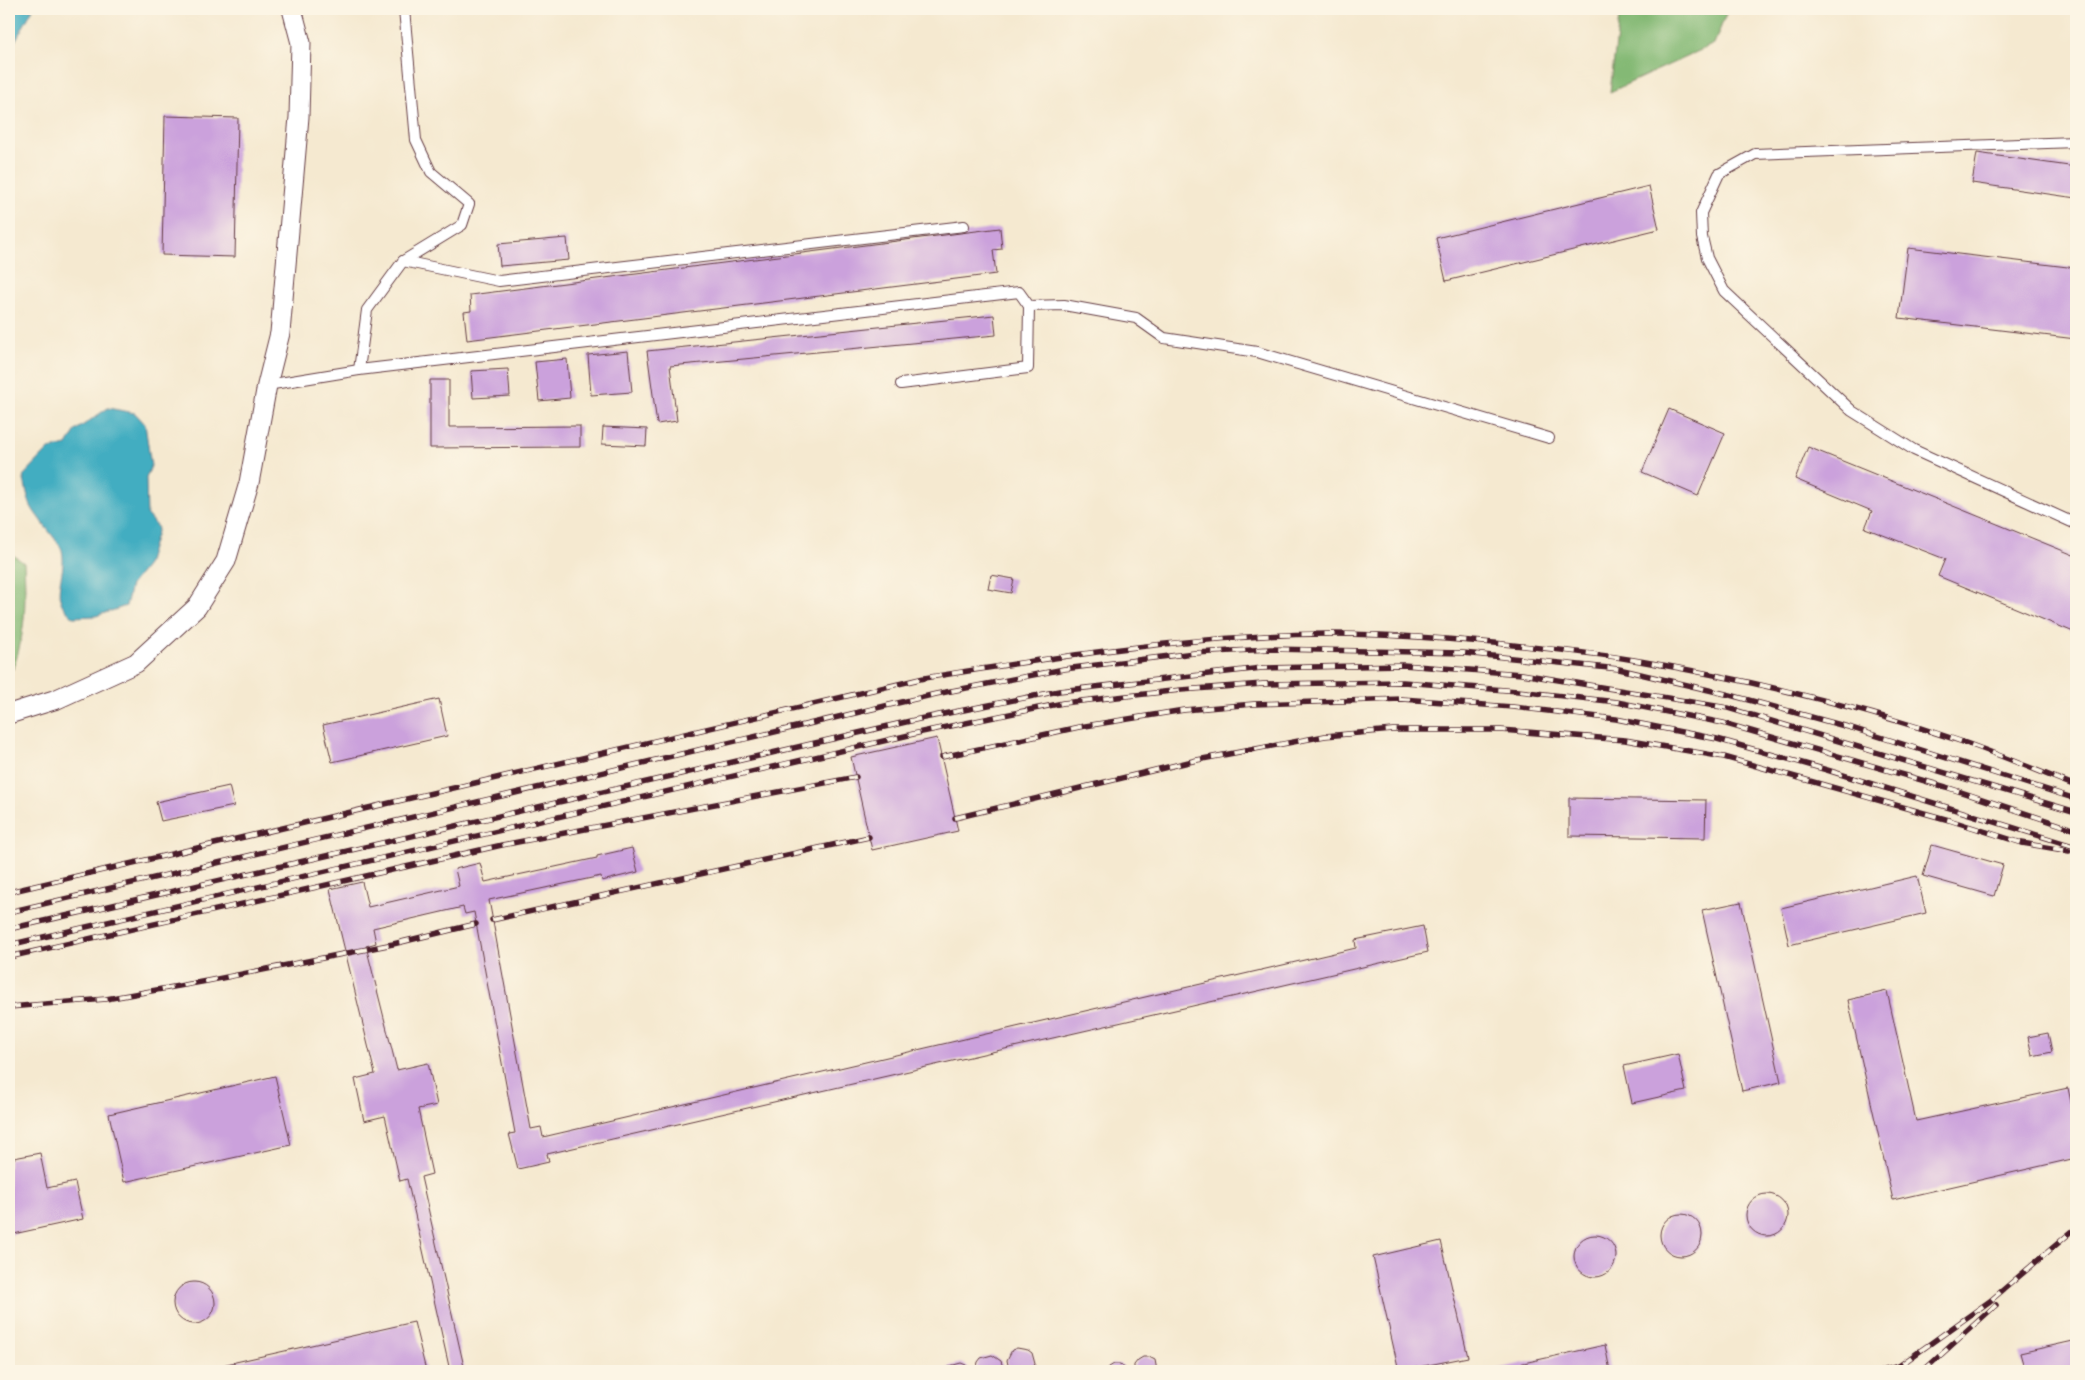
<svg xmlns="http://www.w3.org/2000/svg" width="2085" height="1380" font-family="'Gentium Book Plus',serif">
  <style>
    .forest { fill: #84b974; stroke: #676c50 }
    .water { fill: #42adc1; stroke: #466676 }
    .building { fill: #cba1dc }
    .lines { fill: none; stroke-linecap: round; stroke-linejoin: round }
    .lane-casing { stroke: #643d44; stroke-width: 12 }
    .street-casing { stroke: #643d44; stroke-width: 21 }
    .lane { stroke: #fff; stroke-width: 10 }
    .street { stroke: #fff; stroke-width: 19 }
    .rail-casing { stroke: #4a1f2b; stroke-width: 5.5 }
    .rail { stroke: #fcf5e5; stroke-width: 4; stroke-dasharray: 11; stroke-linecap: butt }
  </style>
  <rect width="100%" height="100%" fill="#fcf5e5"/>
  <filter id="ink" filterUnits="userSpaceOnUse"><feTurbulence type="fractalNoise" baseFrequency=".02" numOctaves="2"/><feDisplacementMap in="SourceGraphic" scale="10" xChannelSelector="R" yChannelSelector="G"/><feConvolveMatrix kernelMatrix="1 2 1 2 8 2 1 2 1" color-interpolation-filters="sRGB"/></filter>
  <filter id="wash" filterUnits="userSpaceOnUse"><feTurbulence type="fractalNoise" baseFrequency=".0096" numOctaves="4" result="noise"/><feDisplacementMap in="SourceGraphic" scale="20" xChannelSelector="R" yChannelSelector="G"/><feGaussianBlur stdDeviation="1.12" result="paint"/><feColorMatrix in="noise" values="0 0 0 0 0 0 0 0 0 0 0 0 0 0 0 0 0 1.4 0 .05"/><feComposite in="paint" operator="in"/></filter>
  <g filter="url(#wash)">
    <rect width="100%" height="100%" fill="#f5e9d0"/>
    <!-- forest -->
    <g class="forest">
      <path d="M1620,9H1728L1714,44L1610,92Z"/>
      <path d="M9,552L24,563C26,602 26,632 13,669L9,670Z"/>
    </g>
    <!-- water -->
    <g class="water">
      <path d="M9,9H33L9,52Z"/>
      <path d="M108,408L135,413L145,424L151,466L146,478L147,515L158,528L147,565L131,585L126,606L96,616L73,617C46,595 68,578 62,550C60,543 36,517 31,506C27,497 26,486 23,476L49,449L67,445L76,430Z"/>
    </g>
    <g id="blocks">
      <!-- building -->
      <g class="building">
        <path d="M165,116L238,118L235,257L162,255Z"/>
        <path d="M1977,153L2076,167V198L1972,183Z"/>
        <path d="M1649,186L1659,229L1446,281L1436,238Z"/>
        <path d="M1000,228L1002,249L993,250L996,274L467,340L464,312L471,311L470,295Z"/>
        <path d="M567,238L569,260L500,266L498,244Z"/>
        <path d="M1908,248L2076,268V339L1899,318Z"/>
        <path d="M994,315L996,335L670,366L677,421L657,424L647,351Z"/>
        <path d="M628,351L632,392L591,395L588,355Z"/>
        <path d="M567,359L570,398L539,401L535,362Z"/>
        <path d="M508,369L510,396L473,398L471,371Z"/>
        <path d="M430,380H449V427L580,426V447L430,448Z"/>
        <path d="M1669,409L1725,433L1698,496L1642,472Z"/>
        <path d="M603,427L647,429L646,446L602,444Z"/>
        <path d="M1808,447L2076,556V633L1938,576L1945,559L1865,528L1872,511L1795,479Z"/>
        <path d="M991,575L1014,579L1011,593L988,589Z"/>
        <path d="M439,699L447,736L332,762L323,725Z"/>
        <path d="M937,738L958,831L872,850L851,757Z"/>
        <path d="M229,786L234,806L161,821L156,802Z"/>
        <path d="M1569,798L1706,800L1705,838L1569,836Z"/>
        <path d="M1932,845L2003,865L1994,896L1923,876Z"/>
        <path d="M632,848L638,872L602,881L601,876L489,900L531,1129L541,1127L543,1137L1356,948L1355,940L1423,926L1428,952L547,1154L549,1162L518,1169L509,1134L515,1133L474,912L465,914L463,907L373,928L376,943L366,946L397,1070L428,1063L437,1105L418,1109L432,1174L421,1177L465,1371H450L407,1179L400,1181L385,1116L364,1121L355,1079L375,1074L330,889L362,882L368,907L459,886L455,869L480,863L485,882L597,858V856Z"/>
        <path d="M1917,876L1926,913L1789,945L1781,908Z"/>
        <path d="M1741,902L1781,1082L1742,1091L1702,910Z"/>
        <path d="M1887,991L1916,1121L2068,1088L2076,1126V1158L1893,1200L1848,1000Z"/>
        <path d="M2048,1033L2052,1052L2032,1056L2028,1037Z"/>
        <path d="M1678,1054L1686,1091L1632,1103L1624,1066Z"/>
        <path d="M275,1076L291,1145L124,1182L109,1114Z"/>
        <path d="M40,1153L47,1188L75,1182L83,1219L9,1235V1159Z"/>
        <circle cx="1767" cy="1215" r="21"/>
        <circle cx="1681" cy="1235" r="21"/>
        <circle cx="1595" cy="1256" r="21"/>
        <path d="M1441,1241L1468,1357L1399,1371L1373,1257Z"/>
        <circle cx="194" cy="1303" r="21"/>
        <path d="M414,1322L426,1371H200V1370Z"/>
        <path d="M2073,1341L2076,1354V1371H2025L2020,1353Z"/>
        <path d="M1605,1345L1610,1371H1492V1370Z"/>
        <path d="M1017,1348L1028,1350L1032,1353L1035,1364L1031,1371L1009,1370L1007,1360L1012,1350Z"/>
        <path d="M992,1355L1001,1361L1004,1371H976L978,1362L981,1358Z"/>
        <path d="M1143,1357H1149L1155,1360L1157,1371H1134V1365L1138,1360Z"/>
        <path d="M961,1363L966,1365L971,1371H946L950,1366Z"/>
        <path d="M1114,1364H1120L1128,1371H1106L1109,1367Z"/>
      </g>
    </g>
  </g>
  <g filter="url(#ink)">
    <use href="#blocks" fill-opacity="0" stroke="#643d44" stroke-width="1"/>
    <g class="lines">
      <defs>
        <g id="lane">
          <path d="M404,9L416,140L431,172L469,204L462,225L403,261L499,281L964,226"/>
          <path d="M2076,142L1755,154L1719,174L1701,213L1702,237L1707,258L1724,291L1852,411L1914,450L2076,524"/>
          <path d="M403,261L367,310L359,370L1019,292L1029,306L1028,368L901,384"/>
          <path d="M1029,306L1064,305L1136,318L1164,338L1257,352L1549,438"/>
          <path d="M267,385L359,370"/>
        </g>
        <path id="street" d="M9,714L57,699L136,663L197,607L226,561L249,483L267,385L280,333L299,117L301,43L292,9"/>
      </defs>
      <!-- lane casing -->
      <use href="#lane" class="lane-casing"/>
      <!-- street casing -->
      <use href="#street" class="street-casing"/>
      <!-- lane -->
      <use href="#lane" class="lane"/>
      <!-- street -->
      <use href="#street" class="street"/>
      <defs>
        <g id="rail">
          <path d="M942,757L1079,727L1184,710L1254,704L1402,699L1513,707L1616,719L1717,739L1827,770L2076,847"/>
          <path d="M955,818L1197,760L1325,736L1393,730H1501L1625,740L1724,757L1949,820L2022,843L2069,851"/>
          <path d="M9,892L924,678C1037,660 1150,642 1264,636C1341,631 1417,636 1494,643C1541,648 1588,652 1634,660C1746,679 1859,706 1966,743C2003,756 2040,772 2076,786"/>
          <path d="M9,912L936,694L1064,669L1194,653L1271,649L1463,653L1619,669L1730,695L1852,728L2076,799"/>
          <path d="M492,920L869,837"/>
          <path d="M9,929L919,719L1059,691L1262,668L1403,665L1522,674L1728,708L2076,812"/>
          <path d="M9,945L922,732L1063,703L1181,690L1263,684L1403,682L1518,691L1617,702L1723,723L1946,787L2076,830"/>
          <path d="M9,957L502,845L856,777"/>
          <path d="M9,1007L106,999L207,981L393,944L476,924"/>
          <path d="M1882,1371L1899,1366L1990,1301L2076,1228"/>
          <path d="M1923,1371L1996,1305"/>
        </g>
      </defs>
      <!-- rail casing -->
      <use href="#rail" class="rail-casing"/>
      <!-- rail -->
      <use href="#rail" class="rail"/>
    </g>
  </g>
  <!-- margin -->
  <rect width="2085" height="1380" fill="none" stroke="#fcf5e5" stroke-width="30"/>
</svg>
